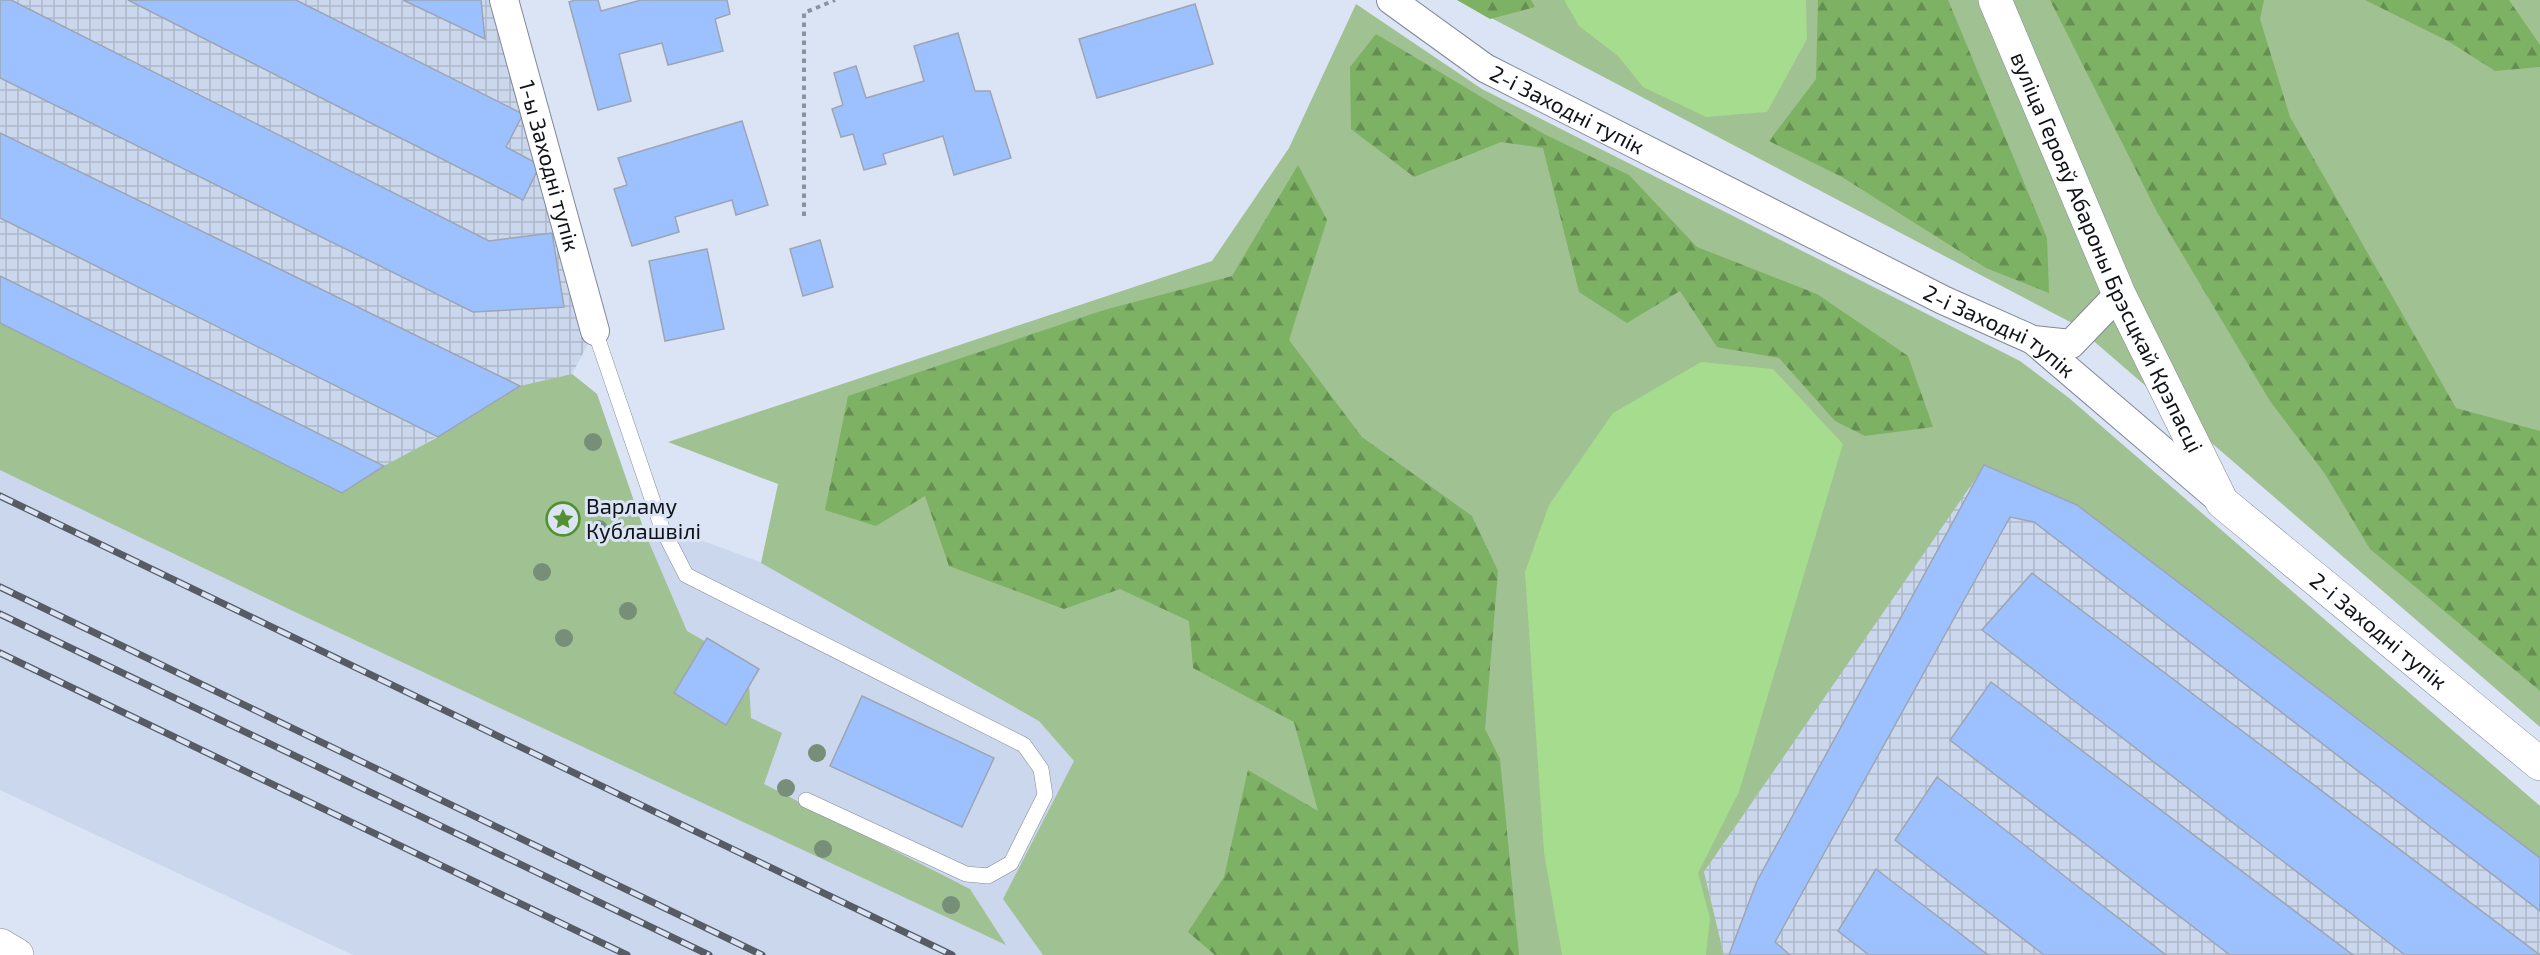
<svg xmlns="http://www.w3.org/2000/svg" width="2540" height="955" font-family="'Exo 2',sans-serif">
  <style>
    .built { fill: #cbd7ed }
    .industrial { fill: url(#industrial-grid) }
    .green { fill: #a0c191 }
    .forest { fill: url(#forest-firs) }
    .water { fill: #a5dc8d }
    .building { fill: #9dc1ff; stroke: #9da5b3; stroke-width: 1.5 }
    .lines { fill: none; stroke-linecap: round; stroke-linejoin: round }
    .lane-casing { stroke: #818997; stroke-width: 16 }
    .street-casing { stroke: #818997; stroke-width: 30 }
    .secondary-casing { stroke: #818997; stroke-width: 34 }
    .path { stroke: #8b929e; stroke-width: 4; stroke-dasharray: 4.5 4.5; stroke-linecap: butt }
    .lane { stroke: #fff; stroke-width: 15 }
    .street { stroke: #fff; stroke-width: 28 }
    .secondary { stroke: #fff; stroke-width: 33 }
    .rail-casing { stroke: #575c64; stroke-width: 7 }
    .rail { stroke: #dbe4f4; stroke-width: 4.5; stroke-dasharray: 14; stroke-linecap: butt }
    .tree { fill: #778e78 }
    .labels { text-anchor: middle; stroke-width: 6; stroke-linejoin: round; paint-order: stroke }
    .street-label { font-size: 22px; fill: #0f1217; stroke: #dbe4f4 }
    .poi-label { font-size: 22px; fill: #0f1217; stroke: #dbe4f4; text-anchor: start }
  </style>
  <defs>
    <pattern id="industrial-grid" width="8" height="8" patternUnits="userSpaceOnUse" patternTransform="scale(1.5)"><rect width="8" height="8" fill="#cbd7ed"/><path d="M0 4h8M4 0v8" fill="none" stroke="#adb8ca"/></pattern>
    <pattern id="forest-firs" width="22" height="20" patternUnits="userSpaceOnUse" patternTransform="scale(1.5)"><rect width="22" height="20" fill="#7db164"/><path d="M5 1l3.5 6h-7zM16 11l3.5 6h-7z" fill="#658f51"/></pattern>
  </defs>
  <rect width="100%" height="100%" fill="#dbe4f4"/>
  <!-- built -->
  <path class="built" d="M0,323L384,466L438,437L572,374L597,394L645,533L675,525L687,535L1053,670L1171,955H353L0,790Z"/>
  <!-- industrial -->
  <g class="industrial">
    <path d="M0,0H504L595,331L572,374L520,387L342,493L0,323Z"/>
    <path d="M1984,465L2077,505L2540,858V955H1724L1704,872Z"/>
  </g>
  <!-- green -->
  <g class="green">
    <path d="M1457,0H2540V727L2074,324Z"/>
    <path d="M1356,4L1482,89L2020,361L2069,398L2540,806V858L2077,505L1985,465L1704,872L1724,955H1043L1003,899L1074,761L1039,721L761,563L778,484L668,442L1212,261L1289,148Z"/>
    <path d="M0,323L342,493L384,466L438,437L520,386L572,374L597,394L645,533L687,631L748,666L751,718L782,733L764,784L970,889L1006,945L295,612L0,470Z"/>
  </g>
  <!-- forest -->
  <g class="forest">
    <path d="M1457,0H1531L1535,7L1490,19Z"/>
    <path d="M1818,0H1948L2047,238L2049,293L1986,268L1842,177L1769,141L1816,79Z"/>
    <path d="M2050,0H2264L2260,19L2290,117L2456,408L2540,431V691L2370,549L2325,474L2270,401L2157,212Z"/>
    <path d="M2365,0H2509L2540,45V67L2495,71L2448,41Z"/>
    <path d="M1376,34L1542,133L1629,175L1697,247L1817,294L1908,356L1933,427L1865,436L1835,421L1779,358L1717,347L1680,291L1627,323L1579,292L1543,148L1501,142L1414,177L1351,129L1350,67Z"/>
    <path d="M1298,165L1327,220L1289,340L1362,437L1472,516L1498,571L1485,729L1500,759L1519,955H1215L1188,932L1224,877L1248,770L1318,811L1294,722L1193,668L1189,621L1120,589L1064,609L949,566L925,496L876,526L825,510L848,396L1104,310L1232,276Z"/>
  </g>
  <!-- water -->
  <g class="water">
    <path d="M1564,0H1806L1807,39L1767,112L1706,117L1643,87L1618,56L1579,26Z"/>
    <path d="M1701,362L1773,369L1843,444L1739,792L1698,873L1710,918L1706,955H1562L1544,853L1525,572L1549,505L1613,413Z"/>
  </g>
  <!-- building -->
  <g class="building">
    <path d="M0,0H11L489,241L552,233L564,307L473,312L0,78Z"/>
    <path d="M128,0H296L523,114L506,147L540,165L523,200Z"/>
    <path d="M403,0H481L485,39Z"/>
    <path d="M575,0H598L601,11L641,0H727L730,14L715,19L723,51L668,65L662,43L619,54L631,101L598,110L569,2Z"/>
    <path d="M1195,4L1213,64L1097,98L1079,39Z"/>
    <path d="M958,33L975,91H990L1011,158L954,175L943,136L883,154L886,164L864,170L853,134L841,137L832,109L843,105L834,73L856,66L866,98L924,81L914,46Z"/>
    <path d="M742,121L768,205L736,215L732,200L675,217L679,232L632,246L614,189L627,185L618,158Z"/>
    <path d="M0,133L520,386L438,437L0,218Z"/>
    <path d="M820,240L833,287L803,296L790,249Z"/>
    <path d="M707,249L724,329L665,341L649,261Z"/>
    <path d="M0,276L384,466L342,493L0,323Z"/>
    <path d="M1984,465L2077,505L2540,858V911L2034,522L2010,517L1775,942L1790,955H1729L1757,881Z"/>
    <path d="M2032,573L2540,955H2405L1982,630Z"/>
    <path d="M707,638L759,669L726,725L674,693Z"/>
    <path d="M1991,682L2353,955H2230L1950,740Z"/>
    <path d="M862,696L994,758L962,827L830,766Z"/>
    <path d="M1937,777L2166,955H2044L1895,840Z"/>
    <path d="M1876,869L1988,955H1869L1838,931Z"/>
  </g>
  <g class="lines">
    <defs>
      <path id="lane" d="M595,331L662,528L686,575L1024,745L1041,769L1045,795L1011,863L988,876L966,874L806,800"/>
      <g id="street">
        <path id="s1" d="M504,0L595,331"/>
        <path id="s2" d="M1391,0L1485,68L1943,300L2033,340L2219,499"/>
        <path d="M2033,340L2071,344L2119,294"/>
      </g>
      <g id="secondary">
        <path id="s3" d="M1995,0L2119,294L2222,502L2540,764"/>
        <path d="M0,945L17,955"/>
      </g>
    </defs>
    <!-- lane casing -->
    <use href="#lane" class="lane-casing"/>
    <!-- street casing -->
    <use href="#street" class="street-casing"/>
    <!-- secondary casing -->
    <use href="#secondary" class="secondary-casing"/>
    <!-- path -->
    <path class="path" d="M804,216V13L835,0"/>
    <!-- lane -->
    <use href="#lane" class="lane"/>
    <!-- street -->
    <use href="#street" class="street"/>
    <!-- secondary -->
    <use href="#secondary" class="secondary"/>
    <defs>
      <g id="rail">
        <path d="M0,496L952,955"/>
        <path d="M0,587L762,955"/>
        <path d="M0,614L709,955"/>
        <path d="M0,653L627,955"/>
      </g>
    </defs>
    <!-- rail casing -->
    <use href="#rail" class="rail-casing"/>
    <!-- rail -->
    <use href="#rail" class="rail"/>
  </g>
  <!-- trees -->
  <g class="tree">
    <circle cx="593" cy="442" r="9"/>
    <circle cx="599" cy="529" r="9"/>
    <circle cx="542" cy="572" r="9"/>
    <circle cx="628" cy="611" r="9"/>
    <circle cx="564" cy="638" r="9"/>
    <circle cx="817" cy="753" r="9"/>
    <circle cx="786" cy="788" r="9"/>
    <circle cx="823" cy="849" r="9"/>
    <circle cx="951" cy="905" r="9"/>
  </g>
  <!-- icons -->
  <defs>
    <symbol id="sight-ring" viewBox="-11 -11 22 22"><circle r="9.5" fill="#dbe4f4" stroke="#529030" stroke-width="1.5"/><path d="M0-6L1.8-2.2L6-1.7L2.9 1.2L3.7 5.4L0 3.3L-3.7 5.4L-2.9 1.2L-6-1.7L-1.8-2.2Z" fill="#529030"/></symbol>
  </defs>
  <g fill-rule="evenodd">
    <use href="#sight-ring" x="544" y="500" width="38" height="38"/>
  </g>
  <g class="labels">
    <!-- street labels -->
    <g class="street-label">
      <text dy="8" stroke="none"><textPath href="#s2" startOffset="208">2-і Заходні тупік</textPath></text>
      <text dy="8" stroke="none"><textPath href="#s1" startOffset="172">1-ы Заходні тупік</textPath></text>
      <text dy="8" stroke="none"><textPath href="#s3" startOffset="276">вуліца Герояў Абароны Брэсцкай Крэпасці</textPath></text>
      <text dy="8" stroke="none"><textPath href="#s2" startOffset="694">2-і Заходні тупік</textPath></text>
      <text dy="8" stroke="none"><textPath href="#s3" startOffset="754">2-і Заходні тупік</textPath></text>
    </g>
    <!-- poi labels -->
    <g class="poi-label">
      <text x="586" y="514">Варламу<tspan x="586" dy="25">Кублашвілі</tspan></text>
    </g>
  </g>
</svg>
